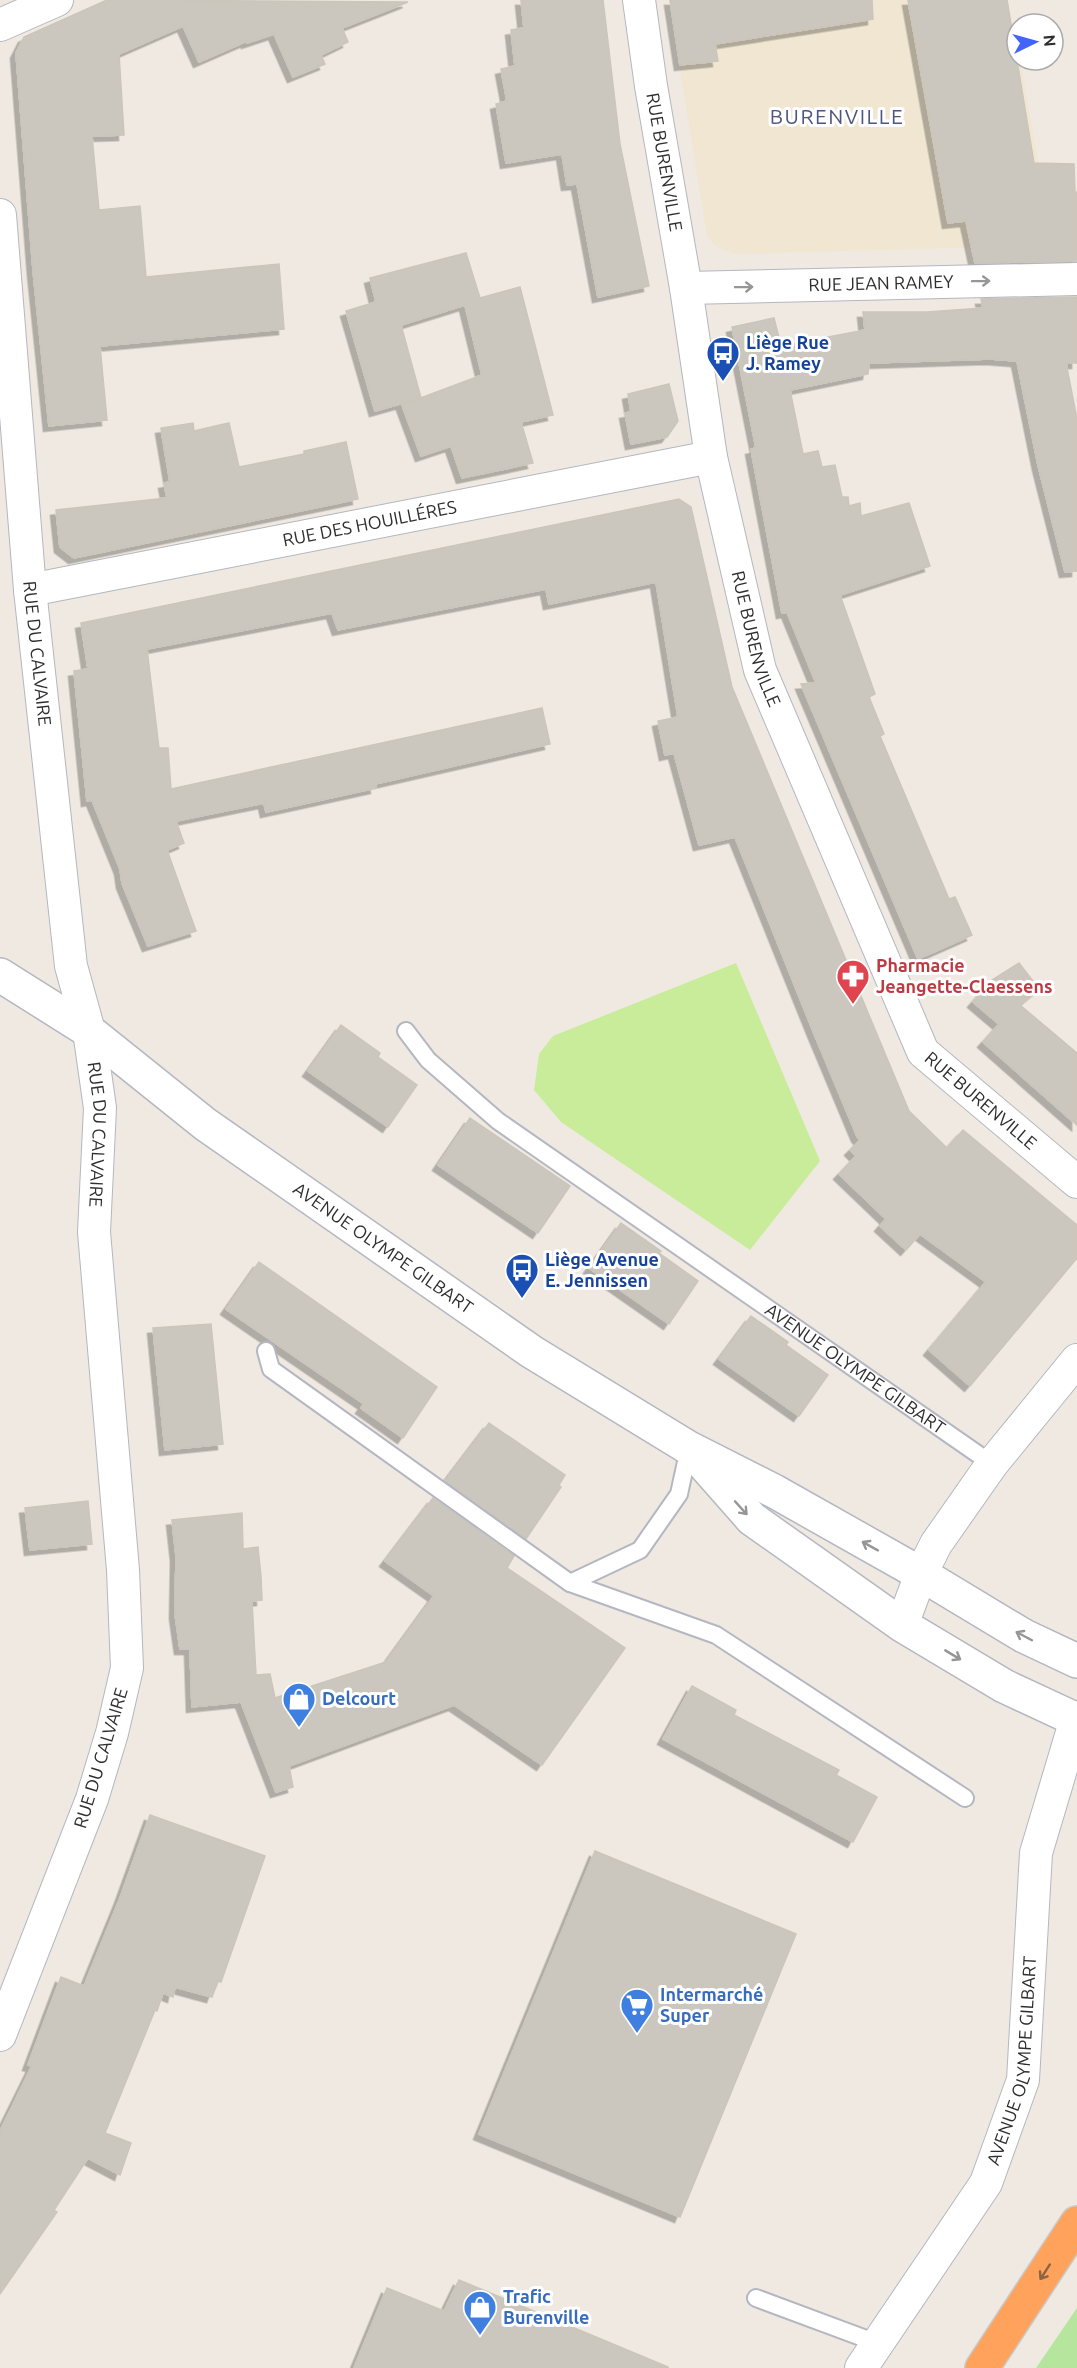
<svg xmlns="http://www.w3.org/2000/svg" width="1077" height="2368" font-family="Ubuntu,sans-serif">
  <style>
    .education { fill: #f0e6d1 }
    .green { fill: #b6e59e }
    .pitch { fill: #c9ec9a }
    .building { fill: #cbc7bf; stroke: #cbc5ba; stroke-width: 1.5; filter: url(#shadow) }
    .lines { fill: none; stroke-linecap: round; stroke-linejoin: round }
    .service-casing { stroke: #b4b7c1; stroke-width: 20 }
    .minor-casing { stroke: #b4b7c1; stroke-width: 34 }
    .tertiary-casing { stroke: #b4b7c1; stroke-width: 36 }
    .motorway-casing { stroke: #c9c9c9; stroke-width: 36 }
    .service { stroke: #fff; stroke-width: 16 }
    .minor { stroke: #fff; stroke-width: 32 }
    .tertiary { stroke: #fff; stroke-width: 33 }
    .motorway { stroke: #ffa35c; stroke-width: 33 }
    .oneway { stroke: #969696 }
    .oneway2 { stroke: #8c6343 }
    .labels { text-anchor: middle; stroke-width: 6; stroke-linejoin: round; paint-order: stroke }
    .street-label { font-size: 18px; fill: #2e2e2e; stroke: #fff }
    .transit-label { font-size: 18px; font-weight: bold; fill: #164399; stroke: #fff; text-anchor: start }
    .health-label { font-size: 18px; font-weight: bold; fill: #be3a42; stroke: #fff; text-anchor: start }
    .shop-label { font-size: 18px; font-weight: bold; fill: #366cbe; stroke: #fff; text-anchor: start }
    .quarter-label { font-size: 21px; letter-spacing: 1.5px; fill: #4d5680; stroke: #fff }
  </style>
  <defs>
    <filter id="shadow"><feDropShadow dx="-5.5" dy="5.5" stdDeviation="0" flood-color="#0004"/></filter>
  </defs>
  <rect width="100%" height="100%" fill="#efe9e1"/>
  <!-- education -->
  <path class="education" d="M669,0H1008L1017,46V60H1020L1044,193L1065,245L735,254L717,247L707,236Z"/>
  <!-- green -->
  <path class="green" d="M1077,2308V2368H1036Z"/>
  <!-- pitch -->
  <path class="pitch" d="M736,963L820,1161L750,1250L561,1122L534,1090L539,1054L553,1036Z"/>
  <!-- building -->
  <g class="building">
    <path d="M107,0L408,2L342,28L348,42L321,55L325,64L293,77L274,34L247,43V41L199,62L183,26L119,54L124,135L92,136L99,210L140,206L146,277L279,264L284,329L100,346L107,420L49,426L33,270L16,53L24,37Z"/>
    <path d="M521,0H603L620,144L649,286L598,297L577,184L567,185L562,154L506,163L496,104L507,101L501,69L515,66L511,30L524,28Z"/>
    <path d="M670,0H872L873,19L715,44L718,61L680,65Z"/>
    <path d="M908,0H1007L1034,163L1074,164L1075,192H1077V261L975,263L966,221L948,223Z"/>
    <path d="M466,253L480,298L520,287L553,415L521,422L533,463L462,478L451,446L421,456L402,405L482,375L465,305L401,325L421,398L375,411L346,311L376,302L370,278Z"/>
    <path d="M1077,297V363H1066L1077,419V571L1065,572L1038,465L1017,361L990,359L869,363L868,374L790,390L803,454L818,451L822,467L835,465L842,497H848L849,506L860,503L861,516L909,503L930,566L840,595L875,694L869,697L884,734L880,736L949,899L955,897L972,935L918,959L801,684L816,683L787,612L782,613L751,449L756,448L732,327L774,318L781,346L865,330L863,312H927L983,308L981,299Z"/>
    <path d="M669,384L678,421L667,437L631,444L625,413L631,412L628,394Z"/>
    <path d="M193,423L194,431L229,423L239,467L304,454V451L346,442L358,499L74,558L60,547L56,510L167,498L164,483L170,482L161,428Z"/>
    <path d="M679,499L691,507L732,687L909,1111L947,1148L963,1130L1077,1225V1258L970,1386L929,1350L986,1282L920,1234L906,1250L880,1226L886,1219L839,1174L856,1156L850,1150L860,1140L857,1136L813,1031L735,837L699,845L674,753L665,755L658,721L678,717L656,582L549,604L546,589L338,630L332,613L147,649L159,748H168L171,789L542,708L550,744L375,784L376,788L266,812L264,803L176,821L184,843L167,850L196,931L148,946L122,883L120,869L92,800L87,801L74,671L88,669L81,623Z"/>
    <path d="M1019,963L1039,989L1020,1005L1077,1053V1125L983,1042L1002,1021L999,1024L973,1002L992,980Z"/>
    <path d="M341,1025L380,1053L378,1057L417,1085L388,1127L308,1071Z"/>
    <path d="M470,1118L570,1186L538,1233L438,1165Z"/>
    <path d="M621,1223L661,1251L659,1253L698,1281L669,1324L589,1268Z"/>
    <path d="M259,1262L437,1387L403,1438L361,1408L364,1404L226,1309Z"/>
    <path d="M751,1316L788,1342L786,1345L828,1375L799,1416L719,1359Z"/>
    <path d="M211,1324L223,1444L165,1450L153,1328Z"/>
    <path d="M489,1423L565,1475L559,1485L561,1487L526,1539L445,1481Z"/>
    <path d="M433,1498L514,1556L507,1568L625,1648L542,1765L454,1705L289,1766L293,1787L276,1792L241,1702L192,1707L190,1649H180L175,1614L176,1556L172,1520L242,1513L243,1549L258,1547L261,1577L262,1600L252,1601L256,1675L270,1674L275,1698L386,1662L434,1596L385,1561Z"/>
    <path d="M88,1501L92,1544L30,1550L25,1508Z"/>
    <path d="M692,1686L736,1710L734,1715L839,1770L836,1775L877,1797L853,1842L663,1739Z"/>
    <path d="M150,1815L265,1856L221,1982L218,1981L212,1997L175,1987L173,1997L163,1993L157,2011L155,2010L105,2133L131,2143L120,2175L88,2158L54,2210L57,2212L0,2294V2131L32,2066L28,2065L61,1977L84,1986L120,1898Z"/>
    <path d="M595,1851L796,1934L680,2217L479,2134Z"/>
    <path d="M459,2280L668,2367V2368H354L387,2288L444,2311Z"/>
  </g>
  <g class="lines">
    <defs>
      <g id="service">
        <path id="s1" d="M406,1031L428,1060L498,1121L992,1464"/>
        <path d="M266,1351L271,1369L570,1583L716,1635L965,1798"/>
        <path d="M570,1583L640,1550L679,1494L689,1448"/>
        <path d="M756,2298L877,2343"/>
      </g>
      <g id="minor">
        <path id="s2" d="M639,0L651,86L686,288L711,457L760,670L923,1052L1077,1182"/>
        <path d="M0,25L57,0"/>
        <path id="s3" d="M0,215L30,590L71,966L89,1031L100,1108L94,1232L123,1570L127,1668L112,1733L92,1799L0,2035"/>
        <path id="s4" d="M686,288L1077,279"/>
        <path id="s5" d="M30,590L711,457"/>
        <path d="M902,1625L921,1574L936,1544L992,1464L1077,1360"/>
        <path id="s6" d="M861,2368L986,2183L1023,2080L1036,1853L1076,1719"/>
      </g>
      <g id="tertiary">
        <path id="s7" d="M0,975L89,1031L205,1124L532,1352L689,1448L774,1491L921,1574L1024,1636L1077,1661"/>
        <path d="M701,1461L752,1519L902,1625L1004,1686L1077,1720"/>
      </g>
      <path id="motorway" d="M982,2368L1077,2223"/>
    </defs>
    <!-- service casing -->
    <use href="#service" class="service-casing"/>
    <!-- minor casing -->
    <use href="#minor" class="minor-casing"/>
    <!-- tertiary casing -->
    <use href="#tertiary" class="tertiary-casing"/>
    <!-- motorway casing -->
    <use href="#motorway" class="motorway-casing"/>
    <!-- service -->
    <use href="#service" class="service"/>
    <!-- minor -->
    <use href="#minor" class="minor"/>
    <!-- tertiary -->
    <use href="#tertiary" class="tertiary"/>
    <!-- motorway -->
    <use href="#motorway" class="motorway"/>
  </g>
  <!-- one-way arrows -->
  <defs><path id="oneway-shaft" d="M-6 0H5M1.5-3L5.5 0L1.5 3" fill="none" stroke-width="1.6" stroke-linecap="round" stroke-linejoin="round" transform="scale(1.5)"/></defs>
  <g class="oneway">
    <use href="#oneway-shaft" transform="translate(981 281) rotate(-1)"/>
    <use href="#oneway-shaft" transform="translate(744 287) rotate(-1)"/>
    <use href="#oneway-shaft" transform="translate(741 1508) rotate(48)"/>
    <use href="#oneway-shaft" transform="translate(870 1546) rotate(-151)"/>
    <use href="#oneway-shaft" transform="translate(1024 1636) rotate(-152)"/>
    <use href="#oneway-shaft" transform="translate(953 1655) rotate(31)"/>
  </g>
  <use class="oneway2" href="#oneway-shaft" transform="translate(1045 2272) rotate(123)"/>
  <!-- icons -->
  <defs>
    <symbol id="bus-pin" viewBox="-11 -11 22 30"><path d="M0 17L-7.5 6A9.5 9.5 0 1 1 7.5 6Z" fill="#1a4fb4" stroke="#fff"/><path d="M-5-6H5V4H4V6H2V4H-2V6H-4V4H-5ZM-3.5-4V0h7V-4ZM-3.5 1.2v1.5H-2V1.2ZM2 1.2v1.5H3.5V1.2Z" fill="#fff"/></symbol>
    <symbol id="pharmacy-pin" viewBox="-11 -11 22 30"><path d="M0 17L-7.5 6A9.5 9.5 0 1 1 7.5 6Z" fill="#e0444e" stroke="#fff"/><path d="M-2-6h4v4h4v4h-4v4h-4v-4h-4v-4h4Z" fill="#fff"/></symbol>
    <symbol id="shop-pin" viewBox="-11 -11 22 30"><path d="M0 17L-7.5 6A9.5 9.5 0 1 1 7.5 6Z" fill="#3f7fe0" stroke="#fff"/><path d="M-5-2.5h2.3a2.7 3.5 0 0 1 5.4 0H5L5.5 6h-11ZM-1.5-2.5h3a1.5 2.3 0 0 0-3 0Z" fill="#fff"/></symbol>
    <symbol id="supermarket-pin" viewBox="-11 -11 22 30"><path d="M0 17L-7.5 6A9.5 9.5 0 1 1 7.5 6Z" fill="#3f7fe0" stroke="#fff"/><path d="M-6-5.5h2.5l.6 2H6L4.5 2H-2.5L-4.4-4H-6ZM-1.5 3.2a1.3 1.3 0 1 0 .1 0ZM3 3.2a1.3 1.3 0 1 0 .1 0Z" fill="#fff"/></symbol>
  </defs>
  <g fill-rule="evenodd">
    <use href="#bus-pin" x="704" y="334" width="38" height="52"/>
    <use href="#pharmacy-pin" x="834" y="957" width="38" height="52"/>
    <use href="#bus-pin" x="503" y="1251" width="38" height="52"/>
    <use href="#shop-pin" x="280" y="1680" width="38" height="52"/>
    <use href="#supermarket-pin" x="618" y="1986" width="38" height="52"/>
    <use href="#shop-pin" x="461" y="2288" width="38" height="52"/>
  </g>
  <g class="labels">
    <!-- street labels -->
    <g class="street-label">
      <text dy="6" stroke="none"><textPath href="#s2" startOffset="164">RUE BURENVILLE</textPath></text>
      <text dy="6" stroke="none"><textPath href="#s4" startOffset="195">RUE JEAN RAMEY</textPath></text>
      <text dy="6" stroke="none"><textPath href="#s5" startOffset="346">RUE DES HOUILLÉRES</textPath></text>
      <text dy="6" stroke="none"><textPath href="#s2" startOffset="650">RUE BURENVILLE</textPath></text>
      <text dy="6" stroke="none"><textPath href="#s3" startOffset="440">RUE DU CALVAIRE</textPath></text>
      <text dy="6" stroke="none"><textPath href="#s2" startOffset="1172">RUE BURENVILLE</textPath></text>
      <text dy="6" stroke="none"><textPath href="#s3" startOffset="926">RUE DU CALVAIRE</textPath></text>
      <text dy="6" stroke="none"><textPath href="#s7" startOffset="471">AVENUE OLYMPE GILBART</textPath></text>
      <text dy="6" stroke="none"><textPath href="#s1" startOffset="564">AVENUE OLYMPE GILBART</textPath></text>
      <text transform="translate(101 1758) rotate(-73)" y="6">RUE DU CALVAIRE</text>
      <text dy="6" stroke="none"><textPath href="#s6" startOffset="350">AVENUE OLYMPE GILBART</textPath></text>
    </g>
    <!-- transit labels -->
    <g class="transit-label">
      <text x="746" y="349">Liège Rue<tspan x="746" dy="21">J. Ramey</tspan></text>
      <text x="545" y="1266">Liège Avenue<tspan x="545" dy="21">E. Jennissen</tspan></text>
    </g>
    <!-- health labels -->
    <g class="health-label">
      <text x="876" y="972">Pharmacie<tspan x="876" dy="21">Jeangette-Claessens</tspan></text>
    </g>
    <!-- shop labels -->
    <g class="shop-label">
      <text x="322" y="1705">Delcourt</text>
      <text x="660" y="2001">Intermarché<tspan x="660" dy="21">Super</tspan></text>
      <text x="503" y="2303">Trafic<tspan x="503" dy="21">Burenville</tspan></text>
    </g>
    <!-- quarter labels -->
    <g class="quarter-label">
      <text x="837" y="124">BURENVILLE</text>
    </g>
  </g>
  <!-- north arrow -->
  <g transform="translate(1035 42) rotate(85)"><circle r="28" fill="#ffffff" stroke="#ababab" stroke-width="1.5"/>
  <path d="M0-4.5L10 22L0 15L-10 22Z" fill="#4264fb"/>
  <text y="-9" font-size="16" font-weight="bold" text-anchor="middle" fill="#2e2e2e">N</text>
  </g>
</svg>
